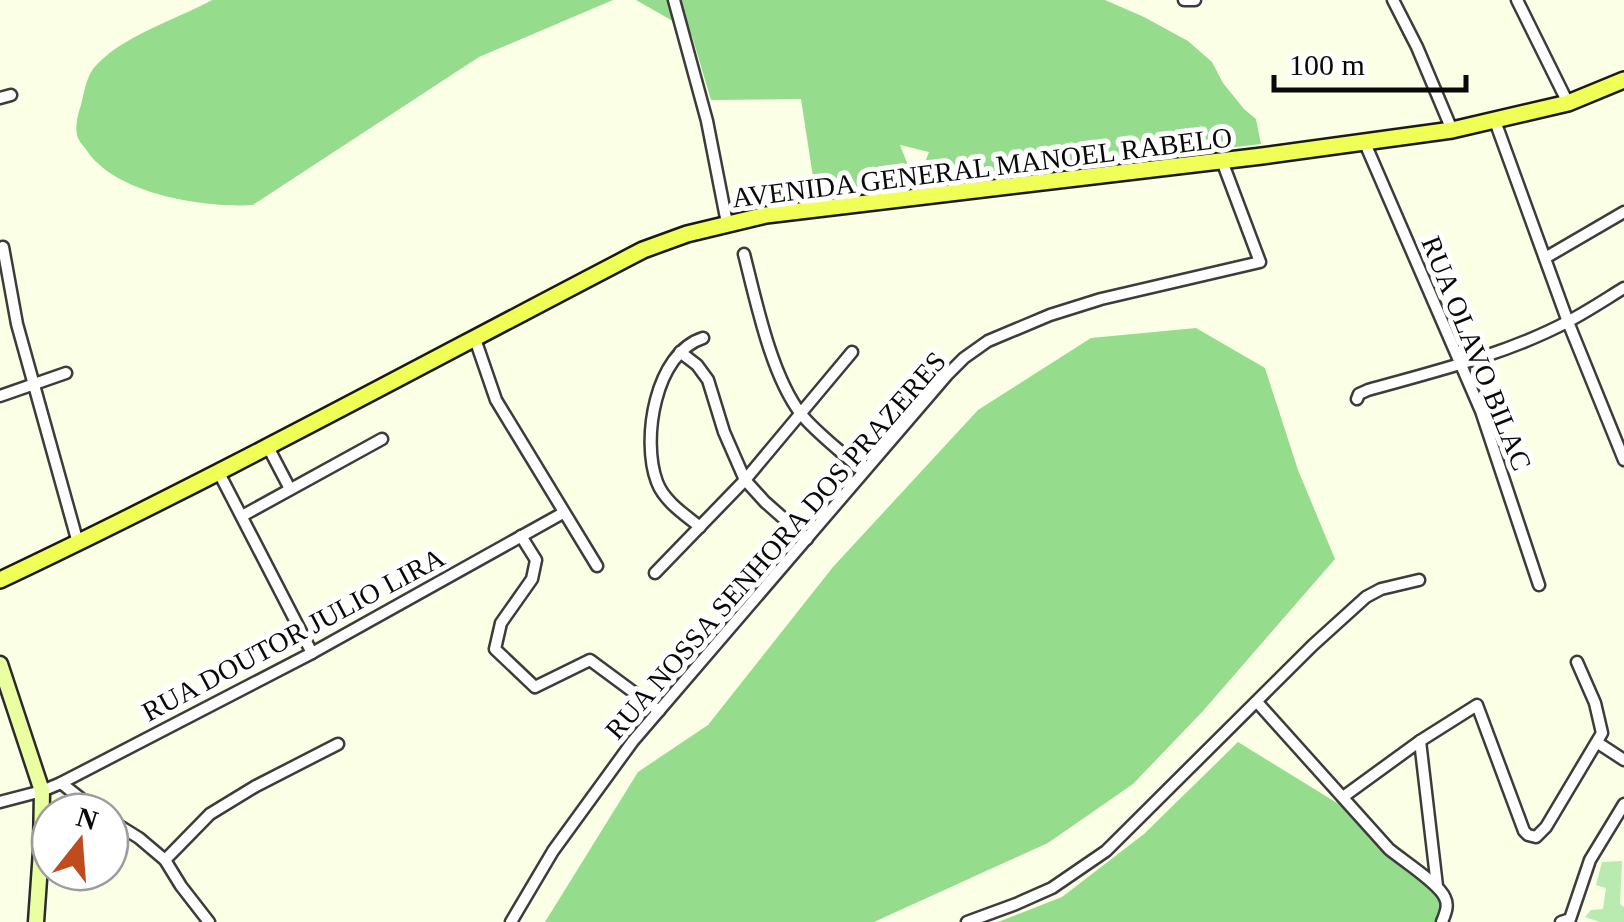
<svg xmlns="http://www.w3.org/2000/svg" width="1624" height="922" font-family="'Times New Roman',serif">
  <style>
    .green { fill: #b9eaaf }
    .forest { fill: #96dc8d }
    .lines { fill: none; stroke-linecap: round; stroke-linejoin: round }
    .minor-casing { stroke: #3c3c3c; stroke-width: 15 }
    .secondary-casing { stroke: #2b2b2b; stroke-width: 19 }
    .primary-casing { stroke: #1a1a1a; stroke-width: 20 }
    .minor { stroke: #fff; stroke-width: 10 }
    .secondary { stroke: #e9ffa1; stroke-width: 14 }
    .primary { stroke: #efff56; stroke-width: 15 }
    .labels { text-anchor: middle; stroke-width: 10; stroke-linejoin: round; paint-order: stroke }
    .street-label { font-size: 28px; fill: #090909; stroke: #fff }
  </style>
  <rect width="100%" height="100%" fill="#fbffe6"/>
  <!-- green -->
  <path class="green" d="M1622,861L1620,904L1624,907V922H1600L1585,917L1591,910L1603,909L1606,888L1596,885L1602,862Z"/>
  <!-- forest -->
  <g class="forest">
    <path d="M212,0H613L479,57L253,205C203,208 113,194 85,148C82,144 78,140 77,135C75,127 78,113 81,105C84,93 86,79 93,69C120,36 176,20 212,0Z"/>
    <path d="M636,0H1105L1144,17L1188,41L1212,62L1223,83L1244,109L1256,119L1261,144L1050,169L934,185L922,170L929,152L900,145L917,188L815,190L801,99L711,100L692,36L671,20Z"/>
    <path d="M1196,328L1265,368L1298,470L1335,559L1203,711L1133,784L1048,843L874,922H545L638,772L708,725L833,567L978,410L1091,338Z"/>
    <path d="M1238,742L1350,811L1401,867L1430,889L1447,907L1436,922H998L1062,897L1144,834Z"/>
  </g>
  <g class="lines">
    <defs>
      <g id="minor">
        <path d="M674,0L707,121L727,223"/>
        <path d="M1184,0H1195"/>
        <path d="M1393,0L1417,47L1452,130"/>
        <path d="M1517,0L1568,103"/>
        <path d="M0,98L11,95"/>
        <path d="M1495,121L1568,322L1624,460"/>
        <path d="M1364,141L1481,411L1539,585"/>
        <path d="M3,247L17,324L78,543"/>
        <path d="M744,254C756,301 771,375 801,414C816,433 845,454 863,472"/>
        <path d="M1545,258L1624,212"/>
        <path d="M475,339L496,400L597,566"/>
        <path d="M680,352L697,365L708,380L724,432L745,480L765,502L807,539"/>
        <path d="M0,396L66,373"/>
        <path d="M1357,399L1359,394L1368,390C1436,371 1507,354 1569,321C1588,311 1606,299 1624,288"/>
        <path d="M267,445L290,489"/>
        <path d="M218,471L312,653"/>
        <path d="M242,516L382,439"/>
        <path d="M700,527C684,514 664,501 657,482C641,440 655,353 703,338"/>
        <path d="M521,536L536,560L532,579L501,623L495,649L535,687L590,660L659,711"/>
        <path d="M655,573L745,480L852,352"/>
        <path d="M1257,702L1389,849C1402,860 1440,884 1445,898C1449,906 1445,914 1442,922"/>
        <path d="M1420,741L1437,886"/>
        <path d="M1598,743L1624,760"/>
        <path d="M61,783L98,812"/>
        <path d="M1343,797L1420,741L1477,705L1524,831L1528,835L1536,837L1546,827L1602,733L1595,703L1577,662"/>
        <path d="M0,802L42,791L61,783L312,653L563,513"/>
        <path d="M110,820L139,838L165,860L181,886L209,922"/>
        <path d="M165,860L210,814L256,786L338,744"/>
        <path d="M511,922L553,851L633,741L947,375L964,358L988,341L1050,315L1101,299L1260,262L1222,161"/>
        <path d="M967,922L1016,904L1052,888L1106,851L1313,645L1366,597L1381,589L1419,580"/>
        <path d="M1561,922L1570,919L1590,860L1624,804"/>
      </g>
      <path id="secondary" d="M0,664L42,791L41,851L36,922"/>
      <path id="primary" d="M0,580C218,477 429,361 643,250L687,234L766,215L1262,156L1452,130L1568,103L1624,80"/>
    </defs>
    <!-- minor casing -->
    <use href="#minor" class="minor-casing"/>
    <!-- secondary casing -->
    <use href="#secondary" class="secondary-casing"/>
    <!-- primary casing -->
    <use href="#primary" class="primary-casing"/>
    <!-- minor -->
    <use href="#minor" class="minor"/>
    <!-- secondary -->
    <use href="#secondary" class="secondary"/>
    <!-- primary -->
    <use href="#primary" class="primary"/>
  </g>
  <g class="labels">
    <!-- street labels -->
    <g class="street-label">
      <text transform="translate(982 167) rotate(-7)" y="10">AVENIDA GENERAL MANOEL RABELO</text>
      <text transform="translate(1477 353) rotate(68)" y="10">RUA OLAVO BILAC</text>
      <text transform="translate(775 545) rotate(-49)" y="10">RUA NOSSA SENHORA DOS PRAZERES</text>
      <text transform="translate(293 634) rotate(-28)" y="10">RUA DOUTOR JULIO LIRA</text>
    </g>
  </g>
  <!-- north arrow -->
  <g transform="translate(80 842) rotate(17)"><circle r="48" fill="#ffffff" stroke="#9d9d9d" stroke-width="2.5"/>
  <path d="M0-8L18 38L0 25L-18 38Z" fill="#be4c1c"/>
  <text y="-15" font-size="28" font-weight="bold" text-anchor="middle" fill="#090909">N</text>
  </g>
  <!-- scale -->
  <path d="M1274 75v15h192v-15" fill="none" stroke="#090909" stroke-width="5"/>
  <text x="1289" y="75" font-size="30" fill="#090909" stroke="#ffffff" stroke-width="8" paint-order="stroke">100 m</text>
</svg>
